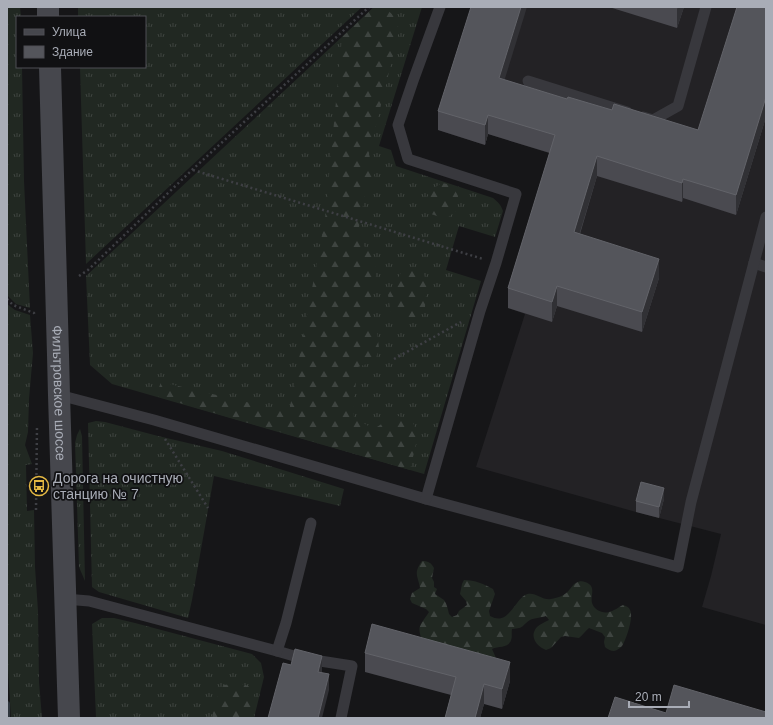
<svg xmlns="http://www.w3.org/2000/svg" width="773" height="725" font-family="Helvetica,sans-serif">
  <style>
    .built { fill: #232225 }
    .grass { fill: url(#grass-tufts) }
    .forest { fill: url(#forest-firs) }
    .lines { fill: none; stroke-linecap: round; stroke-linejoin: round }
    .stream { stroke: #2f363d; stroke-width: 6 }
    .path { stroke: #3e3f44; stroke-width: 2.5; stroke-dasharray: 2 3; stroke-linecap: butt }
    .service { stroke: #38383d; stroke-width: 11 }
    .secondary { stroke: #46474d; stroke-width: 22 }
    .wall { fill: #4a4a50 }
    .shaded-wall { fill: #313135 }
    .building { fill: #54555b; stroke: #626369 }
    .labels { text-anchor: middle; stroke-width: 3.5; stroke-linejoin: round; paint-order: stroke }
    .street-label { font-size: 14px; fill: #a9adb7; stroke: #111113 }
    .poi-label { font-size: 14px; fill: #a9adb7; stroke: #111113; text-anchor: start }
  </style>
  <defs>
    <pattern id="grass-tufts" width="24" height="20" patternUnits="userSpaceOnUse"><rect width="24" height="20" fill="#212822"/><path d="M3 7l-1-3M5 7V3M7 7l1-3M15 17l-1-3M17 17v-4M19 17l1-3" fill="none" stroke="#3e4440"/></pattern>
    <pattern id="forest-firs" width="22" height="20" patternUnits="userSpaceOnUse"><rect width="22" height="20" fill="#212822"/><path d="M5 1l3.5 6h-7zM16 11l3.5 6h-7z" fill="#3e4440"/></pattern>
  </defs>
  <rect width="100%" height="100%" fill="#161618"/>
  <!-- built -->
  <path class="built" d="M477,7H766V625L702,607L711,576L721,534L636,512L476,467L525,314L508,308L555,155L488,134L485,145L438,130Z"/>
  <!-- grass -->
  <g class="grass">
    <path d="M7,7H20L21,17H17V67H22L24,181L30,308L16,304L7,295Z"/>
    <path d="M78,7H362L86,264L80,67H145V17H78Z"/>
    <path d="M374,7H422L379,146L391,150L396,166L493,198C498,202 501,205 503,211L495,237L459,226L446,270L481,281L424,474L112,384L90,365L86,276Z"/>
    <path d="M7,304L15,310L30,315L33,353L29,399L28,432L25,445L32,464L26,465L27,511L34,510L35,567L38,611L39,682L42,718H11L8,670L7,591Z"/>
    <path d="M96,421L105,422L158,436L222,451L344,489L340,506L214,476L192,600L188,618L99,592L92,587L88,423Z"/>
    <path d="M80,429L82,436L85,581L79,567L75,443L77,435Z"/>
    <path d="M102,618H114L135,623L252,654L261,663L264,677L254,718H96L92,624Z"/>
  </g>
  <!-- forest -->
  <g class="forest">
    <path d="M374,7H383L396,17L399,31L369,154L375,179L365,194L359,227L364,246L374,256L376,274L375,284L368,309L377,333L379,348L375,361L358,367L353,405L354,418L374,429L386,421L399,416L413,423L418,435L410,470L156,396L161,382L289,412L325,219L342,37Z"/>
    <path d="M442,183L452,185L458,196L457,210L446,219L431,214L426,204L429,191Z"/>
    <path d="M416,268L423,272L427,283L425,307L416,318L403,321L391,312L388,295L402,271Z"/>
    <path d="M422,561C429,561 431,563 434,568L432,578L434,582V587L437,589L435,594C438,596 441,598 444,600C447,604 448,610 449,614L452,617L457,615L459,611L467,605L466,601L460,594L462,584L464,580C475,580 484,584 493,589L495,594L489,611L490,616C508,626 513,603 525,595C534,590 542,601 551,599C558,598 566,595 570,589C572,587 573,584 576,583C579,581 582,581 585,582C597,586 590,595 592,603C594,610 603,614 609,612C614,611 619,607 623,605C626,606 629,607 630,610C634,617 626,640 622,646C620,648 616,651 614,651C611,651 607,649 605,647L604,642L605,637L602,633L589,628C585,631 583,635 579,638L565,636L561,637L551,648L546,650C536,646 529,636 537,627C540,624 545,622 549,620L546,616C543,617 531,619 530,620C521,626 525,628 512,629C511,633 513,638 510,642C507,648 498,646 492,649L496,658L423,642C416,626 420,626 429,612L426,609L412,603L410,599L412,593L420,588C418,575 413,574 422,561Z"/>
    <path d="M239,683C241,684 246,685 248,686C258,693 255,708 253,718H212L216,699L224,685Z"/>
  </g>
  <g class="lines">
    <!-- stream -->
    <path class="stream" d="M7,704V718"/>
    <!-- path -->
    <g class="path">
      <path d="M193,170L483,259"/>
      <path d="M79,276L88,270L192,170L369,7"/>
      <path d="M7,299L13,305L34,313L35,315"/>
      <path d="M394,359L461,322"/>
      <path d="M165,439L208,508"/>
      <path d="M36,510L37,426"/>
    </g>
    <!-- service -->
    <g class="service">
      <path d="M528,81L627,112"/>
      <path d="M643,117L653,120L678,106L706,7"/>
      <path d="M754,263L766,267"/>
      <path d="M59,395L154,420L426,499L678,567L691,502L766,217"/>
      <path d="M426,499L480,311L496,263L516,194L408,159L398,125L413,81L440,7"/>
      <path d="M65,599L89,601L277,651L301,658L352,666L341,718"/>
      <path d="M277,651L286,623L311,523"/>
    </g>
    <!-- secondary -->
    <g class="secondary">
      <path d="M48,7V17"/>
      <path id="s1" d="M50,67L58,355L59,395L69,718"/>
    </g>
  </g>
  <!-- wall -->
  <g class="wall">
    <path d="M609,7H684L677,28Z"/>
    <path d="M766,7V117L736,215L683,198L682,202L597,176L580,234L659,278L642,332L557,306L552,322L508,308V288L550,153L488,134L485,145L438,130V111L505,80L567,99L612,110L698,130Z"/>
    <path d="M664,499L659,518L636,512V501Z"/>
    <path d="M365,653L510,681L502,709L484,704L480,718H445L451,695L365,672Z"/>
  </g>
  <!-- shaded-wall -->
  <g class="shaded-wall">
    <path d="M521,7H527L499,98V78Z"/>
    <path d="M678,7H684L677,28V9Z"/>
    <path d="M766,97V117L736,215V195Z"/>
    <path d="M488,115V134L485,145V125Z"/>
    <path d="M597,156V176L574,252V232Z"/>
    <path d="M683,179V198L682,202V183Z"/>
    <path d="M659,259V278L642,332V312Z"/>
    <path d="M557,286V306L552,322V302Z"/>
    <path d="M664,488V499L659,518V507Z"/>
    <path d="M322,656V672L318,687V672Z"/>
    <path d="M510,662V681L502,709V689Z"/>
    <path d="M329,674V690L322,718H318Z"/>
    <path d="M484,684V704L480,718H475Z"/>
  </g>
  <!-- building -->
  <g class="building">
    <path d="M471,7H521L499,78L567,99L568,97L612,110L614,104L698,130L737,7H766V97L736,195L683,179L682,183L597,156L574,232L659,259L642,312L557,286L552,302L508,288L555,135L488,115L485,125L438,111Z"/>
    <path d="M641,482L664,488L659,507L636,501Z"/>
    <path d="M372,624L510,662L502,689L484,684L475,718H445L456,677L365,653Z"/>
    <path d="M295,649L322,656L318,672L329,674L318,718H268L283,663L291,665Z"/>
    <path d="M674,685L766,712V718H608L615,697L666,713Z"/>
  </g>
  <!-- icons -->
  <defs>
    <symbol id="bus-ring" viewBox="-11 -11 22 22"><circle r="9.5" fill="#111113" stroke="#e4b843" stroke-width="1.5"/><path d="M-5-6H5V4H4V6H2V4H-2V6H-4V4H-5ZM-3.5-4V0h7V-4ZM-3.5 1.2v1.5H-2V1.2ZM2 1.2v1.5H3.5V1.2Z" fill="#e4b843"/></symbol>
  </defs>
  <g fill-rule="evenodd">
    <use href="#bus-ring" x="28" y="475" width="22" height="22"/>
  </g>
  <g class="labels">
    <!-- street labels -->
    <g class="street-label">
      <text dy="5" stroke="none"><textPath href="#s1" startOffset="326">Фильтровское шоссе</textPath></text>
    </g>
    <!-- poi labels -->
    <g class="poi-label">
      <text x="53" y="483">Дорога на очистную<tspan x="53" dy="16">станцию № 7</tspan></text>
    </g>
  </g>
  <!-- border -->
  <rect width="773" height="725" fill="none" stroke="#a9adb7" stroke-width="16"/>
  <!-- legend -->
  <rect x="16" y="16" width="130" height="52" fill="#111113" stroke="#4e4f55"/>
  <rect x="24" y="29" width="20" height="6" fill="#46474d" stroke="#4e4f55"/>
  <text x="52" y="36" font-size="12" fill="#a9adb7">Улица</text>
  <rect x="24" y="46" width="20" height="12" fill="#54555b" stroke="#4e4f55"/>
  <text x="52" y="56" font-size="12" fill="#a9adb7">Здание</text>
  <!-- scale -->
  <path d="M629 701v6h60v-6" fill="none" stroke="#a9adb7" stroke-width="2"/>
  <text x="635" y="701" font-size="12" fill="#a9adb7" stroke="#111113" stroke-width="3" paint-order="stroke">20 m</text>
</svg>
